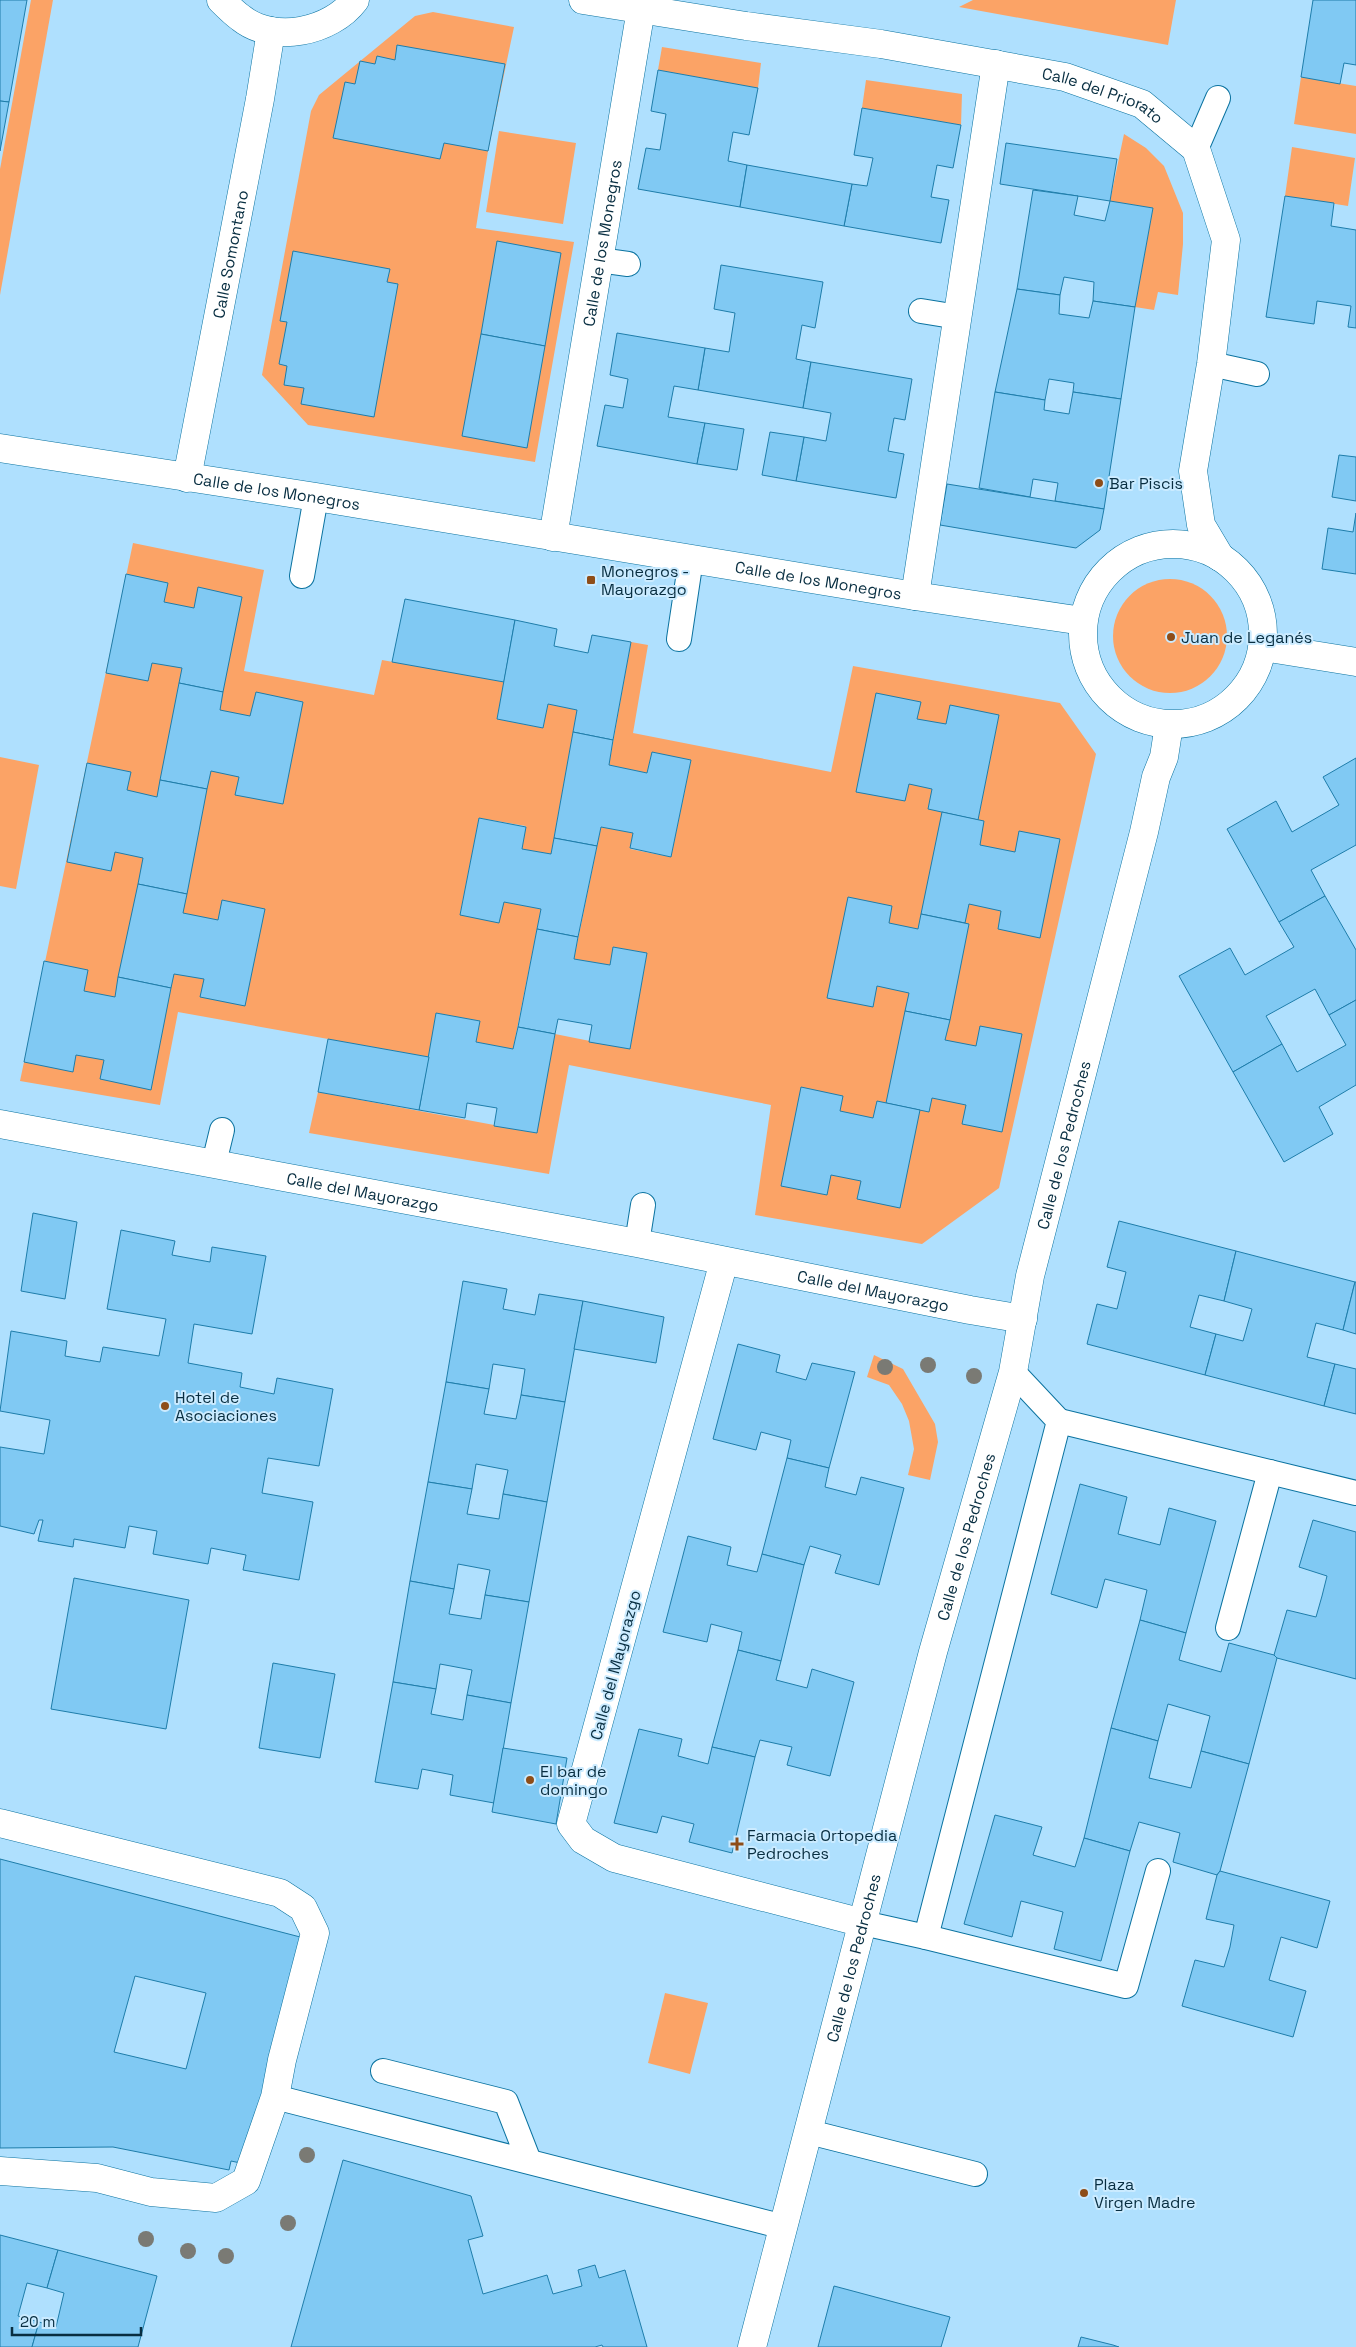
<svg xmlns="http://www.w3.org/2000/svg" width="1356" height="2347" font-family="'Space Grotesk',sans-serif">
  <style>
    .green { fill: #fba366 }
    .building { fill: #80c9f3; stroke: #1e7daa; fill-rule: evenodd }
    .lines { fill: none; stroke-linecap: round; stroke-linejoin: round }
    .lane-casing { stroke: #0b73a0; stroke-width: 26 }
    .street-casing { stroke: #0b73a0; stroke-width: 29 }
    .lane { stroke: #fff; stroke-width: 24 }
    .street { stroke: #fff; stroke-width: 28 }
    .tree { fill: #7a7a74 }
    .poi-dot { fill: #8e4d18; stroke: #cbebff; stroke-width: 2 }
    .labels { text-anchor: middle; stroke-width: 4; stroke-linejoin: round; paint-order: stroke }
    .street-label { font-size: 16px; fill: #082e41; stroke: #cbebff }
    .poi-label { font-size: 16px; fill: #082e41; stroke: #cbebff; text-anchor: start }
  </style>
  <rect width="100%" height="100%" fill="#afe0fe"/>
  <!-- green -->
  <g class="green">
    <path d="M31,0H53L0,295V169Z"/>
    <path d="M973,0H1176L1168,45L959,7Z"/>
    <path d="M433,12L514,27L488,151L476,228L574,242L535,462L308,425L262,375L311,111L319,95L415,16Z"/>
    <path d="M662,47L761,63L758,88L658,70Z"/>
    <path d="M1301,77L1356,86V134L1294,124Z"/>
    <path d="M866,80L962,94L961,125L862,108Z"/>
    <path d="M499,131L576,143L563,224L486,212Z"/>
    <path d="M1124,134L1146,148L1164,166L1183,213V244L1178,295L1158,292L1154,310L1135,307L1153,208L1110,201Z"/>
    <path d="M1292,147L1355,158L1348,206L1285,196Z"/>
    <path d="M133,543L264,570L244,671L374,695L382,660L504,682L497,719L543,728L548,704L577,710L551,854L522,849L526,826L479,818L460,914L504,902L541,909L513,1049L476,1042L480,1021L436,1013L429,1057L178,1012L160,1105L20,1081Z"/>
    <circle cx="1170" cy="636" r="57"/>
    <path d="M631,642L648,645L633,733L831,772L853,666L1060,703L1096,754L999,1188L922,1244L755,1215L771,1105L569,1065L549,1174L309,1133L318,1092L536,1133L555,1034L630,1049L647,953L613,947L610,965L574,959L601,827L633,833L630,849L671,857L691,761L652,752L647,773L609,765Z"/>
    <path d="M0,757L39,765L16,889L0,886Z"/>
    <path d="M874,1355L903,1369L935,1424L938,1442L930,1480L908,1475L914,1449L909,1421L902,1404L889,1385L867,1377Z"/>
    <path d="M665,1993L708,2003L690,2074L648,2063Z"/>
  </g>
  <!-- building -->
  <g class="building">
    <path d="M0,0H27L9,102L0,101Z"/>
    <path d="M1313,0H1356V65L1344,63L1340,84L1301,77Z"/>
    <path d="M397,45L505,64L488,151L444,143L440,159L333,138L345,82L355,84L360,61L375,64L377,56L395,60Z"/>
    <path d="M658,70L758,88L749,135L733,132L728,161L747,165L740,207L638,189L646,148L660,150L666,114L651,111Z"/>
    <path d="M0,101L9,102L0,151Z"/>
    <path d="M862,108L961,125L953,168L937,165L931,197L949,200L941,243L844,226L852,184L867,186L873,158L854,155Z"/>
    <path d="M1006,143L1117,159L1110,201L1000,184Z"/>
    <path d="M747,165L852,184L844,226L740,207Z"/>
    <path d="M1033,190L1078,196L1074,215L1105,221L1110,201L1153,208L1135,307L1093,301L1094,282L1064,277L1060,295L1017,289Z"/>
    <path d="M1285,196L1334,203L1331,226L1356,230V328L1348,327L1351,306L1317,301L1314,324L1266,317Z"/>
    <path d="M497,241L561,253L545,346L481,334Z"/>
    <path d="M293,251L390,269L387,282L398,284L374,417L301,404L304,388L284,385L287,366L279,364L287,322L280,321Z"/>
    <path d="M721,265L823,282L815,328L802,325L796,359L811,362L803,408L698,390L705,348L729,352L735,313L714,309Z"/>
    <path d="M1017,289L1060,295L1059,314L1089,318L1093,301L1135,307L1121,399L1073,392L1074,383L1049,379L1045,400L995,392Z"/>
    <path d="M617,333L705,348L698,390L674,386L668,417L705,423L697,464L597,446L605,405L623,408L628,379L610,375Z"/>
    <path d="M481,334L545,346L527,448L462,436Z"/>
    <path d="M811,362L912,379L905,420L894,418L888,451L904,454L896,498L796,481L804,437L826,441L831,413L803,408Z"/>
    <path d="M995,392L1045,400L1044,410L1069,414L1073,392L1121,399L1104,509L1055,501L1058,483L1033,479L1030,497L979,488Z"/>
    <path d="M705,423L744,429L737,470L697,464Z"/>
    <path d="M770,432L804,437L796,481L762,475Z"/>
    <path d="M1339,455L1356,457V501L1332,497Z"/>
    <path d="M947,484L1104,509L1100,530L1076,548L940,525Z"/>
    <path d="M1356,513V574L1322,569L1328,528L1353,532Z"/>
    <path d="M126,574L168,583L164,602L194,608L198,587L242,597L223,692L179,683L182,668L152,663L148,681L106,673Z"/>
    <path d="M405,599L515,620L504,682L392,662Z"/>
    <path d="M515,620L557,629L554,646L588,653L592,635L631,642L613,740L573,732L577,710L548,704L543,728L497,719Z"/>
    <path d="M179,683L223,692L220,710L250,716L256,692L303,702L283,804L235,795L239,777L211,771L207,789L160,780Z"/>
    <path d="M876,693L921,702L917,719L946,724L950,705L999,715L978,820L928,809L932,789L909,784L905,801L856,792Z"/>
    <path d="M573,732L613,740L609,765L647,773L652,752L691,760L671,857L630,848L633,833L601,827L597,846L554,838Z"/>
    <path d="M1356,758V845L1311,870L1325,896L1279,922L1227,829L1276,801L1292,832L1339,805L1323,777Z"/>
    <path d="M87,763L131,772L127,790L157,797L160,780L207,789L187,894L138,884L143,858L115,852L111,871L67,862Z"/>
    <path d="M942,812L984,821L980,845L1015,852L1019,831L1060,839L1040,938L998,929L1001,911L969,904L965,923L921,914Z"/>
    <path d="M479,818L526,827L522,849L551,854L554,838L597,846L578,937L537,929L541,909L504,902L499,923L460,915Z"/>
    <path d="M138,884L187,894L183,913L218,920L222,900L265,909L245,1006L200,997L204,979L174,974L171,988L118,977Z"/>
    <path d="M1325,896L1356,950V1000L1329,1015L1315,989L1266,1016L1282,1044L1233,1072L1179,976L1230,948L1245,975L1294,947L1279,922Z"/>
    <path d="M848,897L892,906L889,923L918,929L921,914L969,924L950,1020L905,1011L909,993L877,986L873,1007L827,998Z"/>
    <path d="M537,929L578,937L574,959L610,965L613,947L647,953L630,1049L589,1042L592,1025L558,1019L555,1034L518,1027Z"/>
    <path d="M44,961L88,970L84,991L115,997L118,977L171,988L151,1090L100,1079L104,1060L76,1055L73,1072L24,1062Z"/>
    <path d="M1356,1000V1085L1319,1107L1333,1134L1284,1162L1233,1072L1282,1044L1297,1072L1346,1045L1329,1015Z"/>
    <path d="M905,1011L950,1020L945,1040L976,1046L980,1026L1022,1034L1002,1132L962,1124L966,1105L932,1098L929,1112L886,1103Z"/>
    <path d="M436,1013L480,1021L476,1042L513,1049L518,1027L555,1034L537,1133L494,1126L497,1108L467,1103L465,1118L419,1110Z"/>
    <path d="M328,1039L429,1057L419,1110L318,1092Z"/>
    <path d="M801,1087L843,1096L840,1111L873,1118L877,1101L920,1110L900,1208L857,1199L861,1181L831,1175L827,1195L781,1186Z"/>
    <path d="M33,1213L77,1222L65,1299L21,1291Z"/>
    <path d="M1119,1221L1236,1251L1224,1301L1199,1295L1190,1327L1216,1334L1205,1375L1087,1344L1097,1304L1117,1309L1126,1272L1107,1267Z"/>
    <path d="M121,1230L175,1241L172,1255L210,1262L212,1247L266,1256L252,1334L194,1324L188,1363L242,1373L240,1387L274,1394L277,1378L333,1389L319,1466L268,1458L262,1493L313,1502L299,1580L243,1570L246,1555L211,1548L208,1564L153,1554L157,1531L129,1526L125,1548L74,1539L73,1547L38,1541L43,1520H39L34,1534L0,1526V1447L44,1454L50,1420L0,1411L11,1331L67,1341L65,1356L100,1362L103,1347L159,1356L166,1319L107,1309Z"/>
    <path d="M1236,1251L1355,1282L1343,1330L1316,1323L1307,1357L1335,1364L1324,1406L1205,1375L1216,1334L1243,1341L1252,1309L1224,1301Z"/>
    <path d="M463,1281L507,1289L503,1309L535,1315L539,1294L583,1301L565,1402L521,1395L525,1369L493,1364L489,1389L446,1382Z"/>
    <path d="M1355,1282H1356V1334L1343,1330Z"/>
    <path d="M583,1301L664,1317L656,1363L574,1349Z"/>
    <path d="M738,1344L780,1355L776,1372L806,1380L812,1363L855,1372L829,1468L787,1458L791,1440L761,1432L756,1450L713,1439Z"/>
    <path d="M1335,1364L1356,1369V1414L1324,1406Z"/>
    <path d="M446,1382L489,1389L484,1414L516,1419L521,1395L565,1402L547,1502L503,1494L508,1470L476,1464L472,1489L428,1482Z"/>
    <path d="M787,1458L829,1468L825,1487L856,1495L861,1477L904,1488L879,1585L835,1573L841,1555L810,1546L804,1565L762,1554Z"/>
    <path d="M428,1482L472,1489L467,1514L499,1519L503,1494L547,1502L529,1602L485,1595L490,1570L458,1564L454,1589L410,1581Z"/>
    <path d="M1080,1484L1127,1497L1118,1534L1160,1545L1169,1508L1216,1521L1186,1633L1140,1620L1147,1590L1105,1579L1097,1608L1051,1594Z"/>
    <path d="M1313,1520L1356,1532V1679L1277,1658L1274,1655L1287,1610L1316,1617L1322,1596L1327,1576L1299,1567Z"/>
    <path d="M688,1536L731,1547L727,1565L757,1572L762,1554L804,1565L781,1661L738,1650L742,1632L711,1624L707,1642L663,1632Z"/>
    <path d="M74,1578L189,1600L166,1729L51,1709Z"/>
    <path d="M410,1581L454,1589L449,1614L481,1619L485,1595L529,1602L511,1703L467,1695L472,1670L440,1664L436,1689L393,1682Z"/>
    <path d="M1140,1620L1186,1633L1179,1660L1221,1672L1229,1643L1274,1655L1277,1658L1249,1764L1201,1751L1210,1716L1168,1704L1158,1741L1111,1728Z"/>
    <path d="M738,1650L781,1661L776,1680L807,1688L812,1669L854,1682L830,1776L787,1765L792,1747L760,1740L755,1757L712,1747Z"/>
    <path d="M273,1663L335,1674L320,1758L259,1748Z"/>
    <path d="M393,1682L436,1689L431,1714L463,1720L467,1695L511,1703L494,1803L450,1795L453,1775L422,1769L418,1789L375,1782Z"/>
    <path d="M1111,1728L1158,1741L1149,1778L1191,1788L1201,1751L1249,1764L1220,1871L1217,1875L1173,1862L1180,1833L1139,1822L1130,1851L1084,1838Z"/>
    <path d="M639,1729L682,1739L678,1756L708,1764L712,1747L755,1757L732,1853L689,1842L694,1824L662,1816L657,1833L614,1823Z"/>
    <path d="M503,1748L567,1758L556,1824L492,1812Z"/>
    <path d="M995,1815L1042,1827L1033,1855L1075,1867L1084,1838L1130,1851L1101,1961L1054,1949L1063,1912L1021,1901L1012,1937L964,1924Z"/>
    <path d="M0,1859L304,1938L245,2164L231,2161L229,2170L113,2147L0,2148ZM135,1976L206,1993L186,2069L114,2052Z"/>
    <path d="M1220,1871L1330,1901L1317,1948L1281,1937L1269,1980L1306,1991L1293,2037L1182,2006L1195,1960L1224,1967L1230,1947L1234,1925L1206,1919L1217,1875Z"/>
    <path d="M343,2160L471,2196L483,2236L468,2240L483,2294L547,2275L553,2294L582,2286L578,2270L595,2265L599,2278L625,2270L647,2347H603L602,2345L595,2347H291Z"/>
    <path d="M0,2235L58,2250L47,2288L27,2283L18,2316L39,2322L32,2347H0Z"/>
    <path d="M58,2250L157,2276L138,2347H32L39,2322L56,2327L64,2293L47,2288Z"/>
    <path d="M834,2286L950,2317L941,2347H818Z"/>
    <path d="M1081,2337L1113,2345L1119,2347H1078Z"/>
  </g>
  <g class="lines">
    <defs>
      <g id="lane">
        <path d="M1196,149L1218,98"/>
        <path d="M599,260L628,264"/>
        <path d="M921,311L958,317"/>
        <path d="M1211,364L1257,374"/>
        <path d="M302,576L316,497"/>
        <path d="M679,639L691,559"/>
        <path d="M214,1163L222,1130"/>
        <path d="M637,1243L643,1205"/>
        <path d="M1059,1421L1356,1493"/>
        <path d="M1228,1628L1270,1472"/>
        <path d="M863,1923L926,1937L1059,1421L1013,1372"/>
        <path d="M926,1937L1126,1986L1158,1871"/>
        <path d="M383,2071L506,2102L529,2161"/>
        <path d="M275,2097L784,2227"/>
        <path d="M809,2132L975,2174"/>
      </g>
      <g id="street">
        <path d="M221,0C227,6 234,13 241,18C274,44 331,32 355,0"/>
        <path id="s1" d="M583,0L746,26L881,44L1065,77L1142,104L1196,149L1226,240L1211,364L1193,471L1201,525L1220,557"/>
        <path id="s2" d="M0,448L316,497L915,596L1083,621"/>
        <path id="s3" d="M187,478L260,99L271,31"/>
        <path id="s4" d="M553,537L641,9"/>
        <circle cx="1173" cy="634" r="90"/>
        <path d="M915,596L996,64"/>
        <path d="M1263,647L1356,662"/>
        <path id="s5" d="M0,1124L637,1243L970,1310L1023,1319"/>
        <path d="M724,1261L571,1824L583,1840L614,1858L863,1923"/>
        <path d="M0,1823L280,1893L303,1908L315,1933L282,2060L275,2097L246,2181L216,2198L151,2192L97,2178L0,2171"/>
        <path id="s6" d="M752,2347L933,1652L1013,1372L1030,1276L1144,832L1156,777L1164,757L1169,725"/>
      </g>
    </defs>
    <!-- lane casing -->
    <use href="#lane" class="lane-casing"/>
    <!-- street casing -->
    <use href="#street" class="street-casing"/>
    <!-- lane -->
    <use href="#lane" class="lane"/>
    <!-- street -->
    <use href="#street" class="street"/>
  </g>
  <!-- trees -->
  <g class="tree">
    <circle cx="928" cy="1365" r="8"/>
    <circle cx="885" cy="1367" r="8"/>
    <circle cx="974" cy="1376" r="8"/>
    <circle cx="307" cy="2155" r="8"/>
    <circle cx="288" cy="2223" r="8"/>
    <circle cx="146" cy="2239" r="8"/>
    <circle cx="188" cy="2251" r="8"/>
    <circle cx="226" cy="2256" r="8"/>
  </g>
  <!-- markers -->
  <g class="poi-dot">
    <circle cx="1099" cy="483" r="5"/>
    <rect x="586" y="575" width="10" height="10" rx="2.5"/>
    <circle cx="1171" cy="637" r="5"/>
    <circle cx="165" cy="1406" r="5"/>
    <circle cx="530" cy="1780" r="5"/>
    <path d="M734.5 1836.5h5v5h5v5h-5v5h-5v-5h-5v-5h5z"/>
    <circle cx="1084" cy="2193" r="5"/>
  </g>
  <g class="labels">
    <!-- street labels -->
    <g class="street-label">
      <text dy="6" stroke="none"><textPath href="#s1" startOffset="530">Calle del Priorato</textPath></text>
      <text dy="6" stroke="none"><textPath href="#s4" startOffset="298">Calle de los Monegros</textPath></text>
      <text dy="6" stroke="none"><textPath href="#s3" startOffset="228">Calle Somontano</textPath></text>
      <text dy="6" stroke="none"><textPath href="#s2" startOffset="280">Calle de los Monegros</textPath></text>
      <text dy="6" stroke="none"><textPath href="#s2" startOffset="829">Calle de los Monegros</textPath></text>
      <text dy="6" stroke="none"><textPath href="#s6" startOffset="1242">Calle de los Pedroches</textPath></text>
      <text dy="6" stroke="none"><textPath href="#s5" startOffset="369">Calle del Mayorazgo</textPath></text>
      <text dy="6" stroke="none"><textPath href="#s5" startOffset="889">Calle del Mayorazgo</textPath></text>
      <text dy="6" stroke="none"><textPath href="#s6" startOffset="838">Calle de los Pedroches</textPath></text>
      <text transform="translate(615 1665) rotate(-75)" y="6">Calle del Mayorazgo</text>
      <text dy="6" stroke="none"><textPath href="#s6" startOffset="402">Calle de los Pedroches</textPath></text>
    </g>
    <!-- poi labels -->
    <g class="poi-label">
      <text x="1109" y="489">Bar Piscis</text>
      <text x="601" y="577">Monegros -<tspan x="601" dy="18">Mayorazgo</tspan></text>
      <text x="1181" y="643">Juan de Leganés</text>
      <text x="175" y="1403">Hotel de<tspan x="175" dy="18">Asociaciones</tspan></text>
      <text x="540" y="1777">El bar de<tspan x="540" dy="18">domingo</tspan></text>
      <text x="747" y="1841">Farmacia Ortopedia<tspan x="747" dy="18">Pedroches</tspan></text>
      <text x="1094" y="2190">Plaza<tspan x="1094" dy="18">Virgen Madre</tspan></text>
    </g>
  </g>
  <!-- scale -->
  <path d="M12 2327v8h129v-8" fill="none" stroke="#082e41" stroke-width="2.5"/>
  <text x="20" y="2327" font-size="15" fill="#082e41" stroke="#cbebff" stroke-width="4" paint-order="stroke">20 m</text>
</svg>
